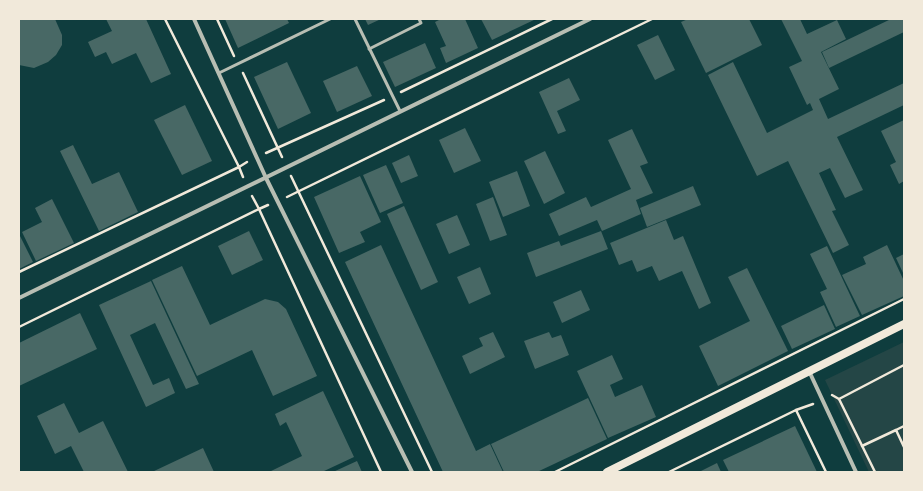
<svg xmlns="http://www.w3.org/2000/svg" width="923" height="491" font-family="'Libre Baskerville',serif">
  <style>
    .green { fill: #244646 }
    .building { fill: #486865 }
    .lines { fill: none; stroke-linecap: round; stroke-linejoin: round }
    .path { stroke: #f1e9da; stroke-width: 2.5 }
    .service { stroke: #b8beb3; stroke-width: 3 }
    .minor { stroke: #b8beb3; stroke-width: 4 }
    .secondary { stroke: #f1e9da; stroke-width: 8 }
  </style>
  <rect width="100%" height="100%" fill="#0f3d3e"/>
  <!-- green -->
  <path class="green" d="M904,342V472H869L825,380Z"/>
  <!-- building -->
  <g class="building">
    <path d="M19,19H55L62,35V45L56,55L48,62L34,68L19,65Z"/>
    <path d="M106,19H146L171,74L151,83L136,53L112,64L106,52L95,57L88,42L112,31Z"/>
    <path d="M225,19H287L289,23L238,48Z"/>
    <path d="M365,19H381L368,25Z"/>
    <path d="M441,19H465L478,48L446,63L440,48L446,46L435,22Z"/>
    <path d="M481,19H536L492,40Z"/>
    <path d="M688,19H749L762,45L706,73L681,22Z"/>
    <path d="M781,19H800L807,34L837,20L846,39L821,52L839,89L819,99L828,119L904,83V105L837,137L863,190L845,198L830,168L819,173L836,210L832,211L849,245L833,253L788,161L757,176L708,75L733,62L767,133L813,110L810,103L807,105L789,67L802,61Z"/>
    <path d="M891,19H904V32L829,68L822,52Z"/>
    <path d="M658,35L675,70L655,80L637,45Z"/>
    <path d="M425,43L436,68L395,87L383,62Z"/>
    <path d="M287,62L311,113L278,129L254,77Z"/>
    <path d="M357,66L372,96L337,112L323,81Z"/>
    <path d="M569,78L580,100L557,111L566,131L558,134L539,92Z"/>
    <path d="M185,105L212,161L182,175L154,120Z"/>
    <path d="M904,120V181L899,184L890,165L896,162L881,131Z"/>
    <path d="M465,128L481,161L454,173L439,140Z"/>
    <path d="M632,129L648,163L640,166L653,193L636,200L641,214L602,231L597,220L559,236L549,214L586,197L591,207L631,189L608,140Z"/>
    <path d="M73,145L92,184L119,172L138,212L99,231L60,151Z"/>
    <path d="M545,151L565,193L544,204L524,161Z"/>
    <path d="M409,155L418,176L401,183L392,163Z"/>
    <path d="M386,165L403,203L380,213L363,175Z"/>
    <path d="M517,171L530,206L503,217L489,182Z"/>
    <path d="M360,176L381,222L360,232L365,242L339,253L314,197Z"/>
    <path d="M693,186L701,205L647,227L640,208Z"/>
    <path d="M493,197L507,235L490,241L476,204Z"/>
    <path d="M52,199L74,243L36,261L22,232L42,222L35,208Z"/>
    <path d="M404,206L438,282L421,290L387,214Z"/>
    <path d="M457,215L470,245L449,254L436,224Z"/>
    <path d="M666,220L674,240L683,236L711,303L699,309L682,271L659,281L652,266L637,272L632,260L619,265L610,243Z"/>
    <path d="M249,231L263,260L232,275L218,246Z"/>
    <path d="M601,231L608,249L536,277L527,253L559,241L561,246Z"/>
    <path d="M19,234L33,262L19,269Z"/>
    <path d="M381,245L476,451L490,444L503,472H443L345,262Z"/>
    <path d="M887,245L904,281V296L862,315L842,275L866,264L863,257Z"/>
    <path d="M827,246L860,316L836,327L820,292L827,289L810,254Z"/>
    <path d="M904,254V275L896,258Z"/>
    <path d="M182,266L210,325L265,299L278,302L286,309L317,376L273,396L252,350L197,376L152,280Z"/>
    <path d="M480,267L491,294L469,304L457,277Z"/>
    <path d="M747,268L788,351L718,386L699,346L750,321L728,277Z"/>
    <path d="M151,281L199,384L186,389L155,323L130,335L153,385L169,378L175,393L146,407L99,305Z"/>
    <path d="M581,290L590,310L562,323L553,302Z"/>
    <path d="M824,305L835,329L792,349L781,326Z"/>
    <path d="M80,313L97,349L19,386V343Z"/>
    <path d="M493,332L505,357L470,374L462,356L483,346L479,338Z"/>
    <path d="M549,332L552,338L561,335L569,355L535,369L524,341Z"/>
    <path d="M612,355L623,379L610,385L615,397L642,385L656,417L608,438L577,371Z"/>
    <path d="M323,391L354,457L322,472H269L302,456L286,422L280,426L275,414Z"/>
    <path d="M588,398L607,439L537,472H504L491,444Z"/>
    <path d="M64,403L79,433L103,421L128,472H84L71,446L55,454L37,416Z"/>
    <path d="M795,426L817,472H729L723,460Z"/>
    <path d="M203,448L214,472H152Z"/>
    <path d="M357,461L362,472H333Z"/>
    <path d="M717,463L721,472H699Z"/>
  </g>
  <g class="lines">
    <!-- path -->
    <g class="path">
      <path d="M165,19L239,167L247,162"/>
      <path d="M217,19L234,56"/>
      <path d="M243,73L282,157"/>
      <path d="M401,92L552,19"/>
      <path d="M266,153L384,100"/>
      <path d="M291,176L432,472"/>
      <path d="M252,196L259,209L268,205"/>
      <path d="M287,197L652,19"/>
      <path d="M19,272L239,167L243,177"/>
      <path d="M19,327L259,209L381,472"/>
      <path d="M832,395L839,399L904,365"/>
      <path d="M839,399L875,472"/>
      <path d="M796,410L813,404"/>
      <path d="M896,430L904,426"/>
      <path d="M862,446L896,430L904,447"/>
      <path d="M555,472L904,299"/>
      <path d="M669,472L796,410L826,472"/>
    </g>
    <!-- service -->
    <g class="service">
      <path d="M355,19L400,111"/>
      <path d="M369,49L421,23L419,19"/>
      <path d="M219,73L330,19"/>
    </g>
    <!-- minor -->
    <g class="minor">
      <path d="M194,19L266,178L412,472"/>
      <path d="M19,298L590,19"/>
      <path d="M809,371L856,472"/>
    </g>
    <!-- secondary -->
    <path class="secondary" d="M607,472L904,324"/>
  </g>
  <!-- border -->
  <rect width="923" height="491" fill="none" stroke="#f1e9da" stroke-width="40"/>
</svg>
